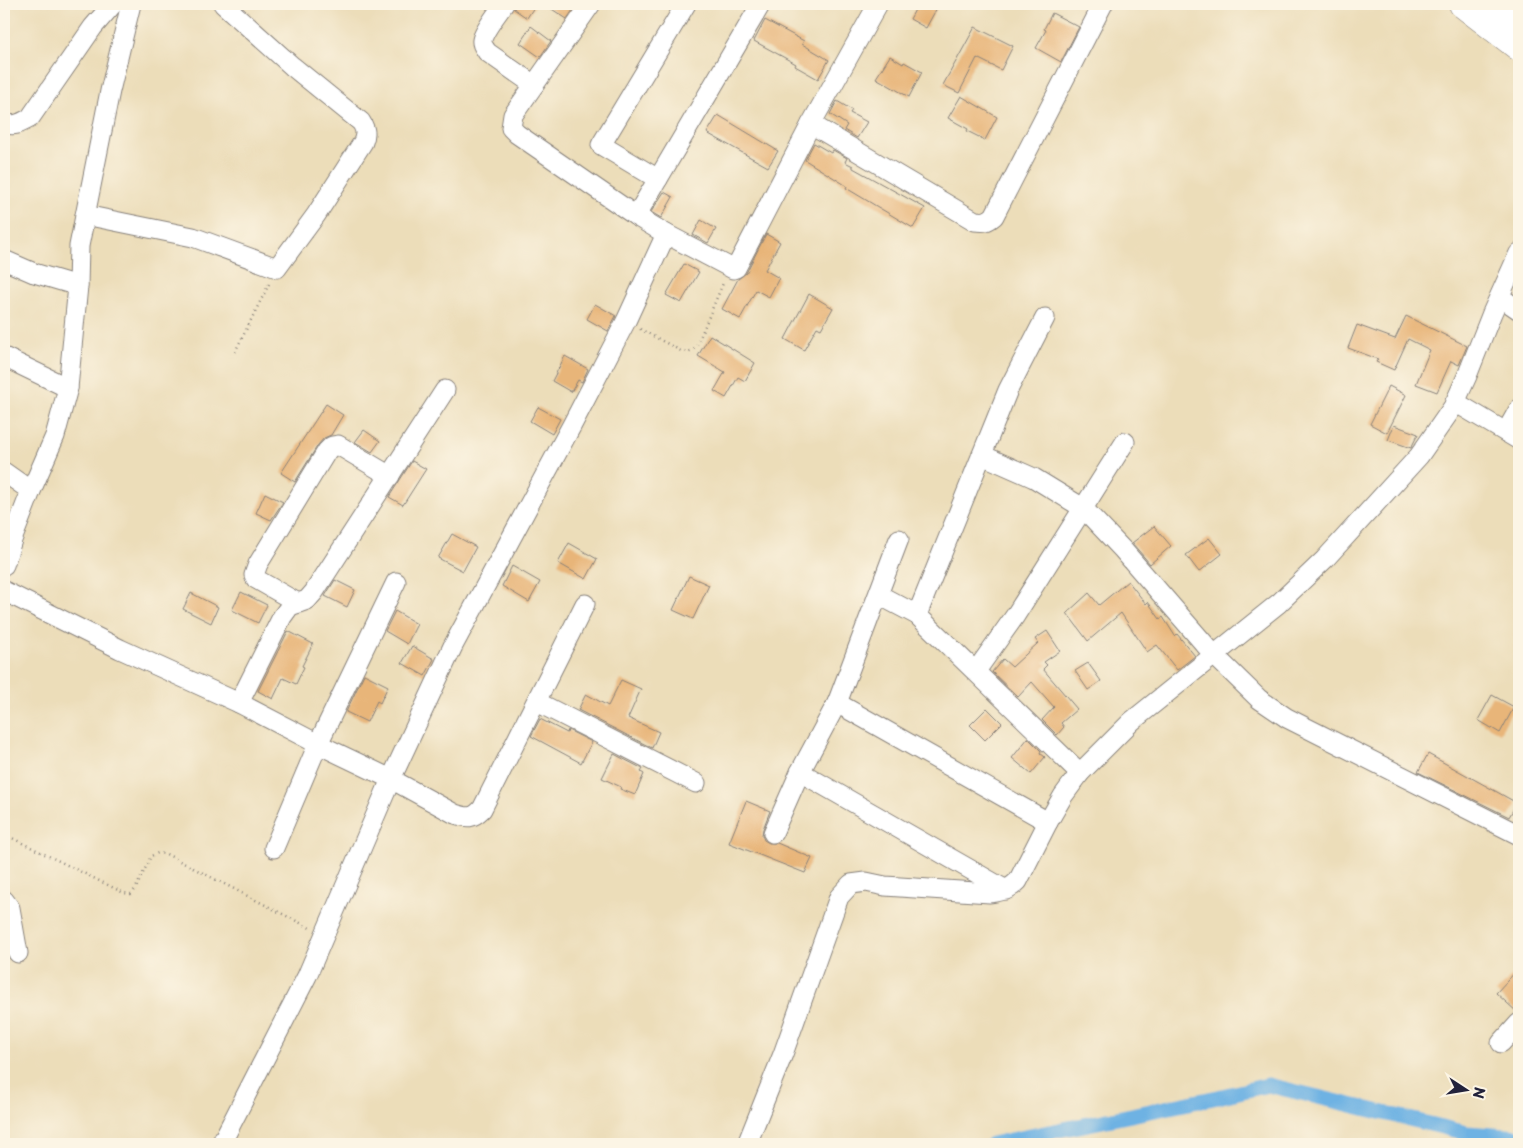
<svg xmlns="http://www.w3.org/2000/svg" width="1523" height="1148" font-family="'Playpen Sans',sans-serif">
  <style>
    .lines { fill: none; stroke-linecap: round; stroke-linejoin: round }
    .canal { stroke: #6eb2e3; stroke-width: 15 }
    .building { fill: #e8b579 }
    .minor-casing { stroke: #87807a; stroke-width: 21 }
    .highway-casing { stroke: #87807a; stroke-width: 29 }
    .path { stroke: #87807a; stroke-width: 2.5; stroke-dasharray: 1 4; stroke-linecap: butt }
    .minor { stroke: #fff; stroke-width: 19 }
    .highway { stroke: #fff; stroke-width: 28 }
  </style>
  <rect width="100%" height="100%" fill="#fcf5e5"/>
  <filter id="ink" filterUnits="userSpaceOnUse"><feTurbulence type="fractalNoise" baseFrequency=".02" numOctaves="2"/><feDisplacementMap in="SourceGraphic" scale="10" xChannelSelector="R" yChannelSelector="G"/><feConvolveMatrix kernelMatrix="1 2 1 2 8 2 1 2 1" color-interpolation-filters="sRGB"/></filter>
  <filter id="wash" filterUnits="userSpaceOnUse"><feTurbulence type="fractalNoise" baseFrequency=".0096" numOctaves="4" result="noise"/><feDisplacementMap in="SourceGraphic" scale="20" xChannelSelector="R" yChannelSelector="G"/><feGaussianBlur stdDeviation="1.12" result="paint"/><feColorMatrix in="noise" values="0 0 0 0 0 0 0 0 0 0 0 0 0 0 0 0 0 1.4 0 .05"/><feComposite in="paint" operator="in"/></filter>
  <g filter="url(#wash)">
    <rect width="100%" height="100%" fill="#ecddb9"/>
    <g class="lines">
      <!-- canal -->
      <path class="canal" d="M992,1144L1218,1097L1268,1085L1467,1133L1519,1137"/>
    </g>
    <g id="blocks">
      <!-- building -->
      <g class="building">
        <path d="M515,4H536L527,18L514,9Z"/>
        <path d="M544,4H577L567,19Z"/>
        <path d="M918,4H939L926,28L910,19Z"/>
        <path d="M1052,13L1079,27L1061,62L1036,48L1046,30L1044,29Z"/>
        <path d="M765,20L804,41L802,44L829,60L818,79L795,66L796,64L754,41Z"/>
        <path d="M531,26L551,41L540,57L520,43Z"/>
        <path d="M975,27L1013,46L1001,70L977,58L959,93L943,85Z"/>
        <path d="M890,56L903,64L904,62L922,72L909,97L876,78Z"/>
        <path d="M961,96L997,117L985,140L967,131L968,129L948,118Z"/>
        <path d="M837,101L852,110L850,113L867,122L857,138L844,130L847,125L830,114Z"/>
        <path d="M718,115L778,151L768,167L707,133Z"/>
        <path d="M814,143L831,153L833,150L847,158L845,162L853,166V168L925,208L913,228L846,188L847,186L805,160Z"/>
        <path d="M664,192L673,197L661,218L651,212Z"/>
        <path d="M701,220L716,229L708,243L693,235Z"/>
        <path d="M766,234L780,242L765,270L779,278L769,297L756,290L740,319L722,309L738,279L746,273Z"/>
        <path d="M684,264L699,272L681,303L666,295Z"/>
        <path d="M809,294L833,308L821,329L817,327L804,350L785,339Z"/>
        <path d="M595,304L616,316L608,331L587,319Z"/>
        <path d="M1406,316L1467,346L1459,365L1451,361L1437,392L1416,384L1430,350L1408,339L1394,370L1376,362L1378,359L1348,348L1357,325L1395,339Z"/>
        <path d="M710,335L755,363L745,381L738,377L726,398L714,391L725,372L698,356Z"/>
        <path d="M565,356L588,369L582,382L578,380L571,392L552,381Z"/>
        <path d="M1389,386L1406,395L1387,433L1370,424Z"/>
        <path d="M326,404L343,415L331,435L324,438L318,445L295,482L281,473Z"/>
        <path d="M538,407L560,419L552,434L530,421Z"/>
        <path d="M1394,425L1418,434L1411,448L1388,440Z"/>
        <path d="M364,430L380,441L372,452L355,442Z"/>
        <path d="M412,461L426,469L403,505L389,497Z"/>
        <path d="M265,493L283,502L271,520L256,513Z"/>
        <path d="M1154,526L1171,546L1150,564L1132,543Z"/>
        <path d="M452,534L476,547L463,571L438,558Z"/>
        <path d="M1209,538L1222,554L1199,572L1186,555Z"/>
        <path d="M569,543L597,559L586,579L558,563Z"/>
        <path d="M512,566L540,582L529,602L502,586Z"/>
        <path d="M689,576L709,585L693,619L673,610Z"/>
        <path d="M335,580L355,590L347,607L325,596Z"/>
        <path d="M1128,581L1146,604L1148,602L1160,619L1163,617L1175,636L1177,634L1195,656L1177,670L1157,645L1147,652L1121,613L1088,641L1067,613L1089,593L1099,605Z"/>
        <path d="M241,592L267,605L258,623L232,610Z"/>
        <path d="M191,593L218,607L211,623L183,609Z"/>
        <path d="M395,611L417,624L407,644L385,631Z"/>
        <path d="M288,631L313,644L302,666L304,667L296,684L283,678L273,699L258,691Z"/>
        <path d="M1047,631L1060,651L1044,662L1047,665L1043,669L1077,709L1061,723L1064,727L1057,735L1042,720L1054,707L1032,682L1018,697L992,672L1003,659L1012,667L1038,643L1035,639Z"/>
        <path d="M412,646L434,659L425,676L402,663Z"/>
        <path d="M1088,663L1101,681L1088,690L1075,671Z"/>
        <path d="M364,674L388,686L380,703L377,701L367,722L346,712Z"/>
        <path d="M621,680L641,689L628,718L659,732L652,748L578,710L586,694L608,706Z"/>
        <path d="M1492,695L1514,707L1500,733L1478,720Z"/>
        <path d="M987,708L1002,723L985,740L970,725Z"/>
        <path d="M540,719L567,733L568,730L592,742L581,763L531,736Z"/>
        <path d="M1028,738L1041,751L1040,753L1045,757L1031,774L1012,758Z"/>
        <path d="M614,754L643,769L641,772L644,774L635,795L620,789L621,787L602,778Z"/>
        <path d="M1428,754L1517,803L1509,817L1418,772Z"/>
        <path d="M746,801L770,811L763,829L762,835L764,840L769,843H777L812,858L805,873L729,843Z"/>
        <path d="M1519,968V1012H1517L1496,993Z"/>
      </g>
    </g>
  </g>
  <g filter="url(#ink)">
    <use href="#blocks" fill-opacity="0" stroke="#87807a" stroke-width="1"/>
    <g class="lines">
      <defs>
        <g id="minor">
          <path d="M504,4C498,13 484,30 482,40C481,45 485,48 487,52L534,85"/>
          <path d="M591,4L513,115L511,128L517,134L636,216L666,234L733,269L736,268L811,124L878,4"/>
          <path d="M4,122C13,128 21,123 30,118L93,27L113,4"/>
          <path d="M811,124L975,221C984,222 987,222 994,216L1103,4"/>
          <path d="M658,179L761,4"/>
          <path d="M85,215L193,237L277,268L316,215L363,142C366,134 366,130 361,122L292,66L223,4"/>
          <path d="M636,216L658,179L601,145L686,4"/>
          <path d="M4,260L34,273L78,286"/>
          <path d="M1500,297L1519,310"/>
          <path d="M4,357L68,388"/>
          <path d="M1455,402L1519,440"/>
          <path d="M1506,432L1519,409"/>
          <path d="M982,455L1034,478L1083,508L1123,550L1214,655L1259,699L1287,718L1519,835"/>
          <path d="M4,472L31,491"/>
          <path d="M4,565L12,540L31,491L55,436L68,388L78,286L79,246L110,91L131,4"/>
          <path d="M4,591L120,649L239,703L318,744L396,582"/>
          <path d="M879,595L917,615L1080,773"/>
          <path d="M298,603L256,579L254,575L258,564L327,451L332,446L338,445L390,476"/>
          <path d="M917,615L1008,390L1045,318"/>
          <path d="M976,671L1015,616L1125,442"/>
          <path d="M537,702L696,783"/>
          <path d="M239,703L282,617L290,606L307,600L314,592L445,390"/>
          <path d="M837,703L1048,822"/>
          <path d="M800,772L1006,890"/>
          <path d="M773,833L800,772L837,703L899,539"/>
          <path d="M274,848L318,744L391,779L453,646L572,425L626,321L666,234"/>
          <path d="M4,900L10,908L18,953"/>
          <path d="M1501,1043L1519,1023"/>
          <path d="M221,1144L307,976L391,779L455,814C468,818 472,819 482,809L585,604"/>
          <path d="M747,1144L783,1054L839,897L851,884L866,882L885,886L990,893C1002,891 1009,890 1018,881L1048,822L1063,796L1080,773L1132,721L1279,603L1325,559L1419,456L1453,407L1467,376L1492,313L1519,253"/>
        </g>
        <g id="highway">
          <path d="M1463,4L1519,47"/>
          <path d="M1493,4L1519,23"/>
        </g>
      </defs>
      <!-- minor casing -->
      <use href="#minor" class="minor-casing"/>
      <!-- highway casing -->
      <use href="#highway" class="highway-casing"/>
      <!-- path -->
      <g class="path">
        <path d="M640,329L681,351C688,352 691,352 696,347L724,281"/>
        <path d="M235,352L270,282"/>
        <path d="M4,834L124,893L131,894L136,888L151,856L158,853L166,854L310,928"/>
      </g>
      <!-- minor -->
      <use href="#minor" class="minor"/>
      <!-- highway -->
      <use href="#highway" class="highway"/>
    </g>
  </g>
  <!-- margin -->
  <rect width="1523" height="1148" fill="none" stroke="#fcf5e5" stroke-width="20"/>
  <!-- north arrow -->
  <g transform="translate(1466 1090) rotate(102)" stroke="#fcf5e5" stroke-width="4" paint-order="stroke">
  <path d="M0-4L9 19L0 12L-9 19Z" fill="#22223b"/>
  <text y="-8" font-size="14" font-weight="bold" text-anchor="middle" fill="#22223b">N</text>
  </g>
</svg>
